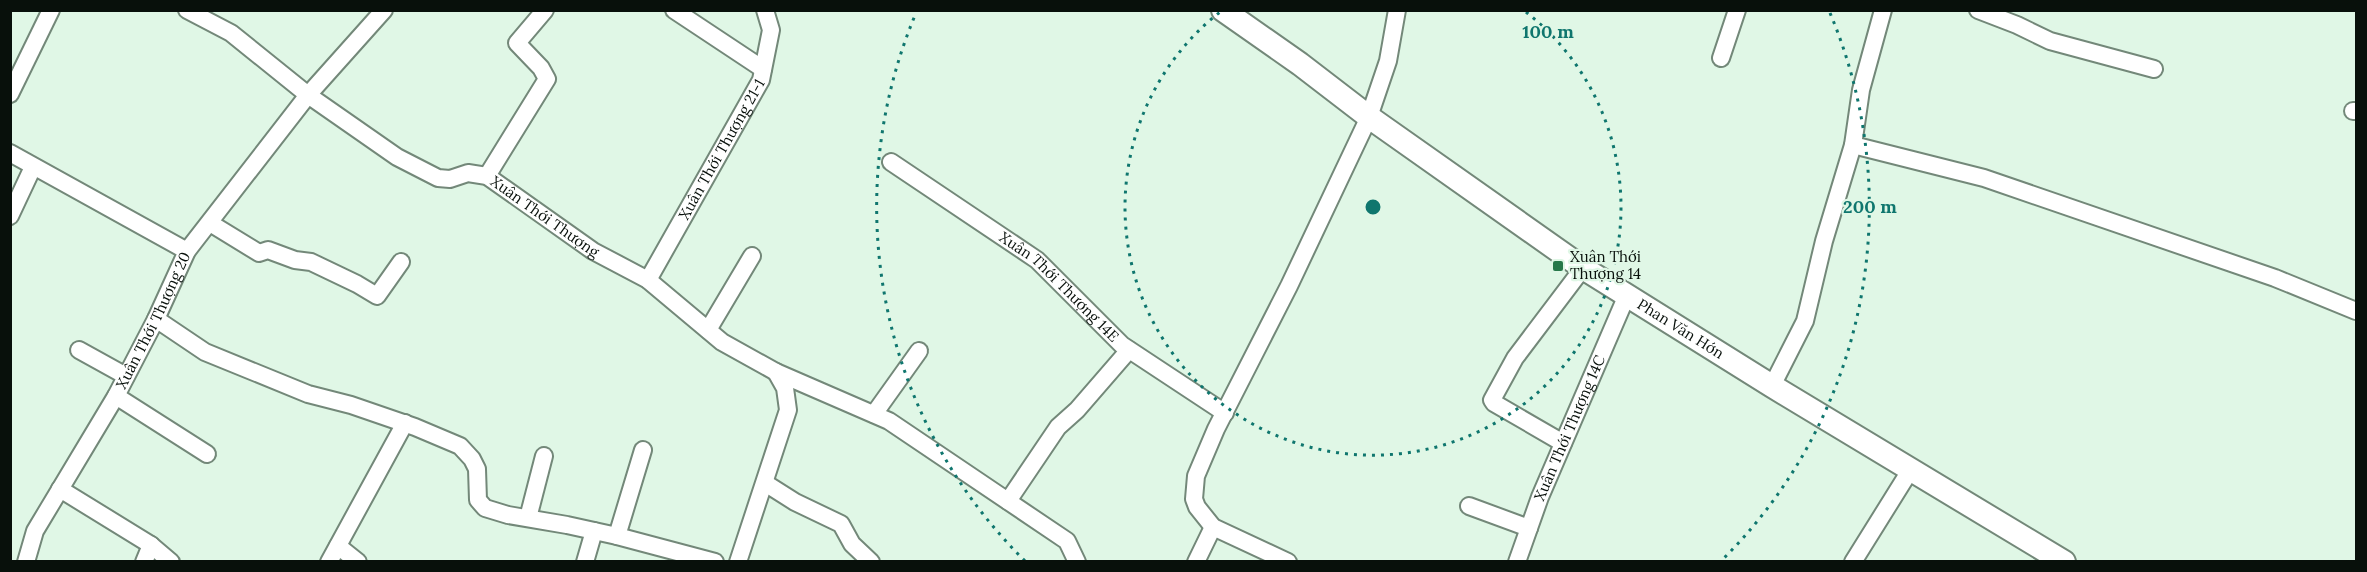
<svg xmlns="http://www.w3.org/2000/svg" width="2367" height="572" font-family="Lora,serif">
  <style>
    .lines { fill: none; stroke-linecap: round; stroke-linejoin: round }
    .minor-casing { stroke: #738879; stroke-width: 20 }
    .major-casing { stroke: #738879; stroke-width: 26 }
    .minor { stroke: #fff; stroke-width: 16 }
    .major { stroke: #fff; stroke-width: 22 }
    .ring { fill: none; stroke: #0f766e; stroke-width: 3; stroke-dasharray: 3 6 }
    .poi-dot { fill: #27784a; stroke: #e0f7e6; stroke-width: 2 }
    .labels { text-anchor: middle; stroke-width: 4.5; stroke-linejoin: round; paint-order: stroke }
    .street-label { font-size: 15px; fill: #08100b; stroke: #e0f7e6 }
    .poi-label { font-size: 15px; fill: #08100b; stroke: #e0f7e6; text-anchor: start }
    .centre { fill: #0f766e; stroke: #e0f7e6; stroke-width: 3 }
    .ring-label { font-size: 18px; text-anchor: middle; font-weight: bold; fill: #0f766e; stroke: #e0f7e6; stroke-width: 4.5; stroke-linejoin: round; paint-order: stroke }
  </style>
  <rect width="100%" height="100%" fill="#e0f7e6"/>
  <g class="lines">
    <defs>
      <g id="minor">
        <path id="s1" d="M187,10L231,33L308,95L397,157L438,178L450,179L468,173L487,176L593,251L648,280L722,342L776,372L889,421L1067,541L1077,562"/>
        <path d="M674,10L763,69"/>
        <path d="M1978,10L2017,25L2050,41L2154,69"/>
        <path d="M1721,58L1737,10"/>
        <path d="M10,94L51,10"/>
        <path d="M2353,111H2356"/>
        <path d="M1853,145L1984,178L2275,278L2356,311"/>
        <path d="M10,153L187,251"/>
        <path id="s2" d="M891,162L1037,260L1122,345L1225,413"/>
        <path d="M487,176L547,79L541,68L517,43L545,10"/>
        <path d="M10,216L33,167"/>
        <path d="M210,223L259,253L268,250L295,260L311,262L357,284L377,296L401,262"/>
        <path id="s3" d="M648,280L761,80L771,30L765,10"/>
        <path d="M156,319L205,352L308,394L351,405L415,427L460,446L472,459L477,469L478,500L485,508L508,515L567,525L617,536L715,562"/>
        <path d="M708,330L752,256"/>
        <path d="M79,350L126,376"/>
        <path d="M1772,386L1805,321L1824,241L1853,145L1861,90L1883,10"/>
        <path d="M116,396L207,454"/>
        <path d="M874,414L919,351"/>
        <path d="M1563,443L1494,403L1492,400L1515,358L1583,268"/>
        <path d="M765,483L795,502L841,524L852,544L871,562"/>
        <path d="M60,489L151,545L171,562"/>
        <path d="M1008,501L1058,427L1077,410L1129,350"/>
        <path d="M1469,506L1529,528"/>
        <path d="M528,518L544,456"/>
        <path d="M617,536L643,450"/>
        <path d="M338,546L358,562"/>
        <path id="s4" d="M26,562L35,531L116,396L156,319L187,251L308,95L384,10"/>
        <path d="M144,562L151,545"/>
        <path d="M329,562L405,423"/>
        <path d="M585,562L594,531"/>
        <path d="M738,562L788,410L785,388L776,372"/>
        <path d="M1196,562L1213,527"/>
        <path d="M1288,562L1213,527L1197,507L1194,499L1196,476L1216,429L1289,286L1369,117L1388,61L1397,10"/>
        <path id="s5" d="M1517,562L1540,497L1627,295"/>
        <path d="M1853,562L1911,469"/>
      </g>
      <g id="major">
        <path id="s6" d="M1223,10L1300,64L1369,117L1583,268L1772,386L2064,562"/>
      </g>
    </defs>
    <!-- minor casing -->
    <use href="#minor" class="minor-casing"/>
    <!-- major casing -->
    <use href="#major" class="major-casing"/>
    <!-- minor -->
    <use href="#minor" class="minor"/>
    <!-- major -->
    <use href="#major" class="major"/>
  </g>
  <!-- distance rings -->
  <g class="ring">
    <path d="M1526 12A248 248 0 1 1 1220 12"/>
    <path d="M1025 561A497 497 0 0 1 916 13M1830 13A497 497 0 0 1 1721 561"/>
  </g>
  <!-- markers -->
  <rect class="poi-dot" x="1552" y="260" width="12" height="12" rx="3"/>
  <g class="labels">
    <!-- street labels -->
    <g class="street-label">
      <text dy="5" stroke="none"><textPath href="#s3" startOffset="150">Xuân Thới Thượng 21-1</textPath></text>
      <text dy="5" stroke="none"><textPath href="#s1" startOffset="424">Xuân Thới Thượng</textPath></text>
      <text dy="5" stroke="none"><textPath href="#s2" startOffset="210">Xuân Thới Thượng 14E</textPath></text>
      <text dy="5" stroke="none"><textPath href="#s4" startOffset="274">Xuân Thới Thượng 20</textPath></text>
      <text dy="5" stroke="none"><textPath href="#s6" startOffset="558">Phan Văn Hớn</textPath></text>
      <text dy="5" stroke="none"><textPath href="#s5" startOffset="144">Xuân Thới Thượng 14C</textPath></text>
    </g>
    <!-- poi labels -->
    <g class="poi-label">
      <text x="1570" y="262">Xuân Thới<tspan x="1570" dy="17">Thượng 14</tspan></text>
    </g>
  </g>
  <circle cx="1373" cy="207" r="9" class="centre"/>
  <g class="ring-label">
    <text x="1548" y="38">100 m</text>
    <text x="1870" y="213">200 m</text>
  </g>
  <!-- border -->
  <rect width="2367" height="572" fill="none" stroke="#08100b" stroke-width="24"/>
</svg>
